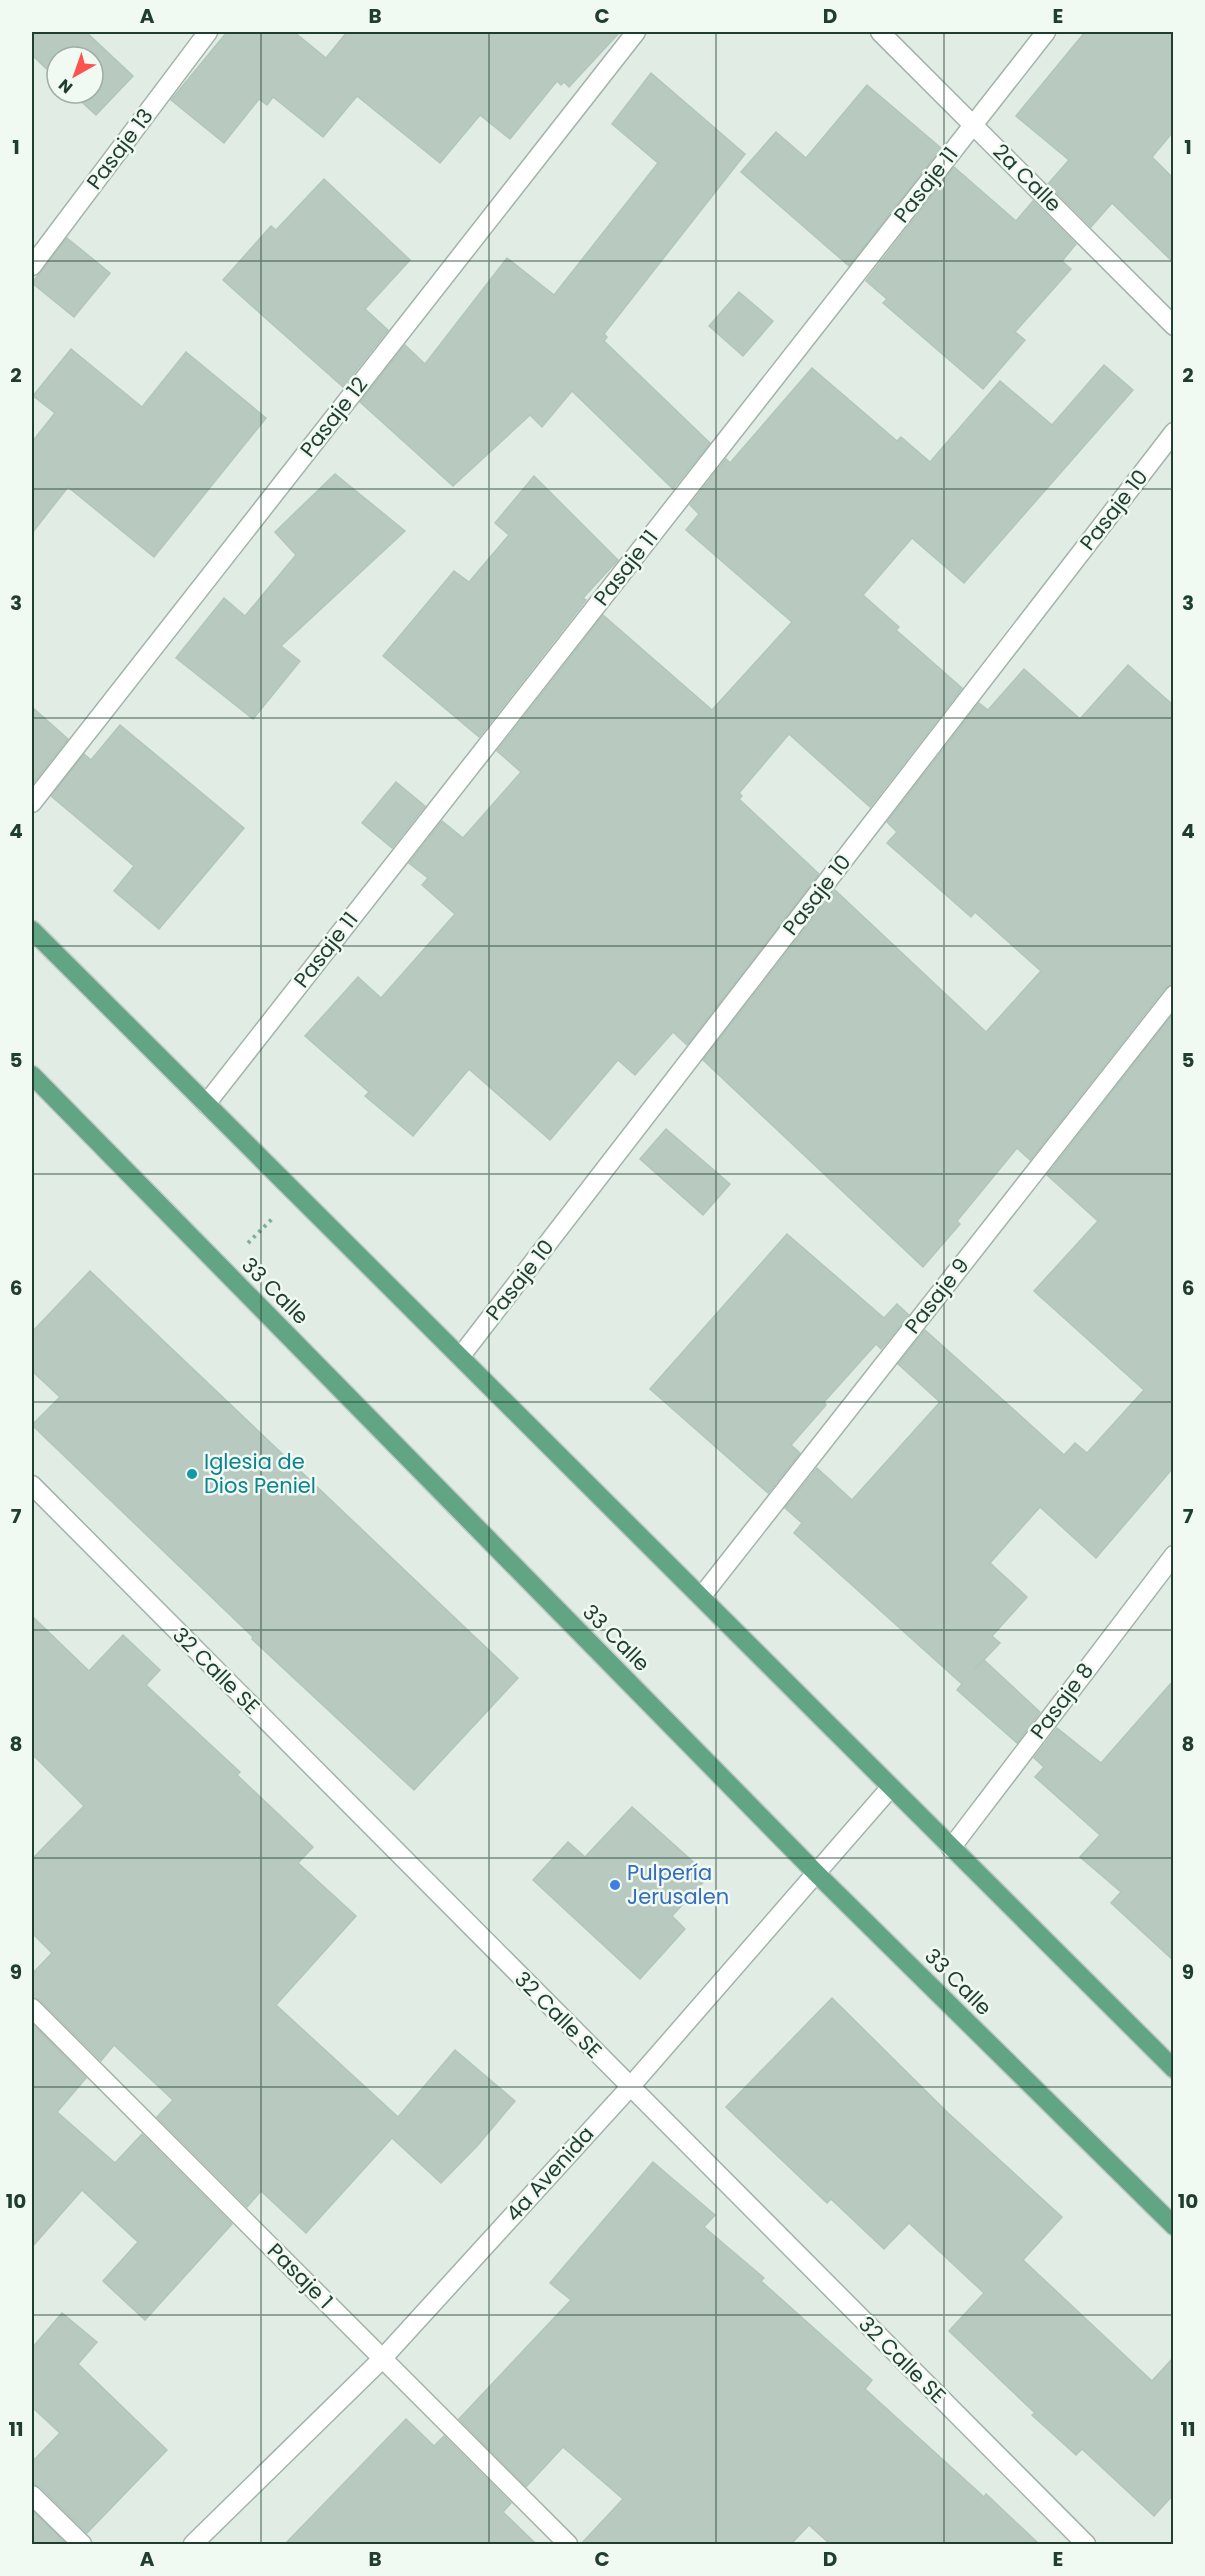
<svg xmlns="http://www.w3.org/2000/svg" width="1205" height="2576" font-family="Poppins,sans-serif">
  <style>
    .building { fill: #b8cabf; stroke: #b2c6ba; stroke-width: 1.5 }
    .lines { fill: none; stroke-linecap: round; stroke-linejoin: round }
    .minor-casing { stroke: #a2b4aa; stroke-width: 21 }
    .major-casing { stroke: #c0c9c5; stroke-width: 21 }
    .path { stroke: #7eb297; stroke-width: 4; stroke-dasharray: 3 4.5; stroke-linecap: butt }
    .minor { stroke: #fff; stroke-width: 18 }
    .major { stroke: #61a585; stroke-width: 18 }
    .grid { fill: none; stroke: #1f3e2f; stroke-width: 1.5; stroke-opacity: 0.55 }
    .culture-dot { fill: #0f9aa8; stroke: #f1f9f3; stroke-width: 2 }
    .shop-dot { fill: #3f7fe0; stroke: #f1f9f3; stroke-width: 2 }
    .labels { text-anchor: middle; stroke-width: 5; stroke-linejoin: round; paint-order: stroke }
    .street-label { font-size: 21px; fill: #1f3e2f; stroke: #f1f9f3 }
    .culture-label { font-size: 21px; fill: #0d838f; stroke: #f1f9f3; text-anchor: start }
    .shop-label { font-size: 21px; fill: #366cbe; stroke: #f1f9f3; text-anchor: start }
    .neatline { fill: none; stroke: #1f3e2f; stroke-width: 2 }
    .grid-label { font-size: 20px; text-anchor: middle; font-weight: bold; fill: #1f3e2f }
  </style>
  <rect width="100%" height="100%" fill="#e0ece4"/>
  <!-- building -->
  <g class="building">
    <path d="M32,32H86L133,76L96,115L72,93H93V57H57V79L32,55Z"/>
    <path d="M227,32H294L326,58L347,32H620L569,87L564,82L561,85L557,81L510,139L480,115L440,163L357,96L323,137L273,97L267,105L259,99L224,143L171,100Z"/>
    <path d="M1085,32H1173V132L1152,157L1173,178V262L1112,203L1091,227L1048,184L1069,160L1016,116Z"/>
    <path d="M651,73L745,154L604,334L607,337L604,341L710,443L673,489L572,391L542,427L530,415L453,486L360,402L405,345L425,364L507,258L554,295L658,163L612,124Z"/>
    <path d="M867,85L941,148L849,266L741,172L776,132L806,158Z"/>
    <path d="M954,167L1016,221L1033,201L1076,244L1062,261L1071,269L1015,332L1025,340L983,389L883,303L887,299L866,281Z"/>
    <path d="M324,179L410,260L365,309L388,330L343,387L223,280L271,226L276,230Z"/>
    <path d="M67,238L110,273L74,317L32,283Z"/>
    <path d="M739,292L773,321L743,356L709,326Z"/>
    <path d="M71,349L142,407L186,352L266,418L154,557L68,487L32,533V442L55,413L33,396Z"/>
    <path d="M1104,365L1133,390L964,583L912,538L863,595L899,627L896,630L962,688L870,807L789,734L739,793L742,796L739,799L819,874L687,1045L673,1032L635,1075L618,1060L550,1140L469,1069L413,1136L365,1096L369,1092L305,1036L358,977L381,998L455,914L422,885L428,878L409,863L442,821L463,838L521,772L497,751L603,615L712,710L792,622L686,530L699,514L690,505L726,459L730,463L812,368L897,441L901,437L930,462L1000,381L1052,425Z"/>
    <path d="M335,474L405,531L281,646L300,661L253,719L176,658L224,598L245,616L296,555L275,532Z"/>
    <path d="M534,476L618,560L583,598L586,600L479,737L383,656L454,571L469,582L509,535L495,523Z"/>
    <path d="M1128,665L1173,705V984L1165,988L1030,1160L1017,1148L957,1221L960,1224L923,1267L703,1060L835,890L986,1032L1041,971L975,912L971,917L887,843L897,832L887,822L979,703L988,710L1024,669L1080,719Z"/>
    <path d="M32,707L68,739L34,782L32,780Z"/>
    <path d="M120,725L244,828L159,929L114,891L134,866L51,796L84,754L91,760Z"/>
    <path d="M396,782L425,806L392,848L362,823Z"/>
    <path d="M1173,1014V1468L1096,1558L1040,1507L990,1563L1027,1597L992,1636L1000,1643L974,1670L984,1660L1040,1712L1017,1743L957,1690L962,1684L794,1533L802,1523L785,1508L817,1468L852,1500L940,1402L898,1364L925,1330L1064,1455L1075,1443L1087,1453L1144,1390L1034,1291L1098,1221L1047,1175Z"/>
    <path d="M666,1129L730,1184L703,1215L640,1159Z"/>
    <path d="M787,1234L884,1318L897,1304L909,1315L881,1349L876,1344L824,1402L826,1405L791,1445L800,1453L768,1493L650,1389Z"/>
    <path d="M90,1271L518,1678L414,1790L252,1639L253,1637L32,1425L60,1397L32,1371V1332Z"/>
    <path d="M32,1616L89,1671L123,1635L160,1670L146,1685L240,1772L237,1775L313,1847L298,1863L356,1916L276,2005L398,2117L455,2050L515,2101L478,2145L441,2183L392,2138L306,2233L261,2191L247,2207L157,2117L173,2100L114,2045L101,2061L40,2000L32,1997V1974L52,1953L32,1933V1859L84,1806L32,1754Z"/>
    <path d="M1173,1681V1960L1111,1903L1121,1892L1080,1857L1100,1835L1035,1777L1044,1767L1034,1758L1057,1728L1101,1763Z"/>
    <path d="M632,1807L709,1876L672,1916L685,1929L640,1979L533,1880L568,1842L585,1857Z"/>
    <path d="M832,1998L948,2113L1062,2217L1023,2260L1152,2381L1173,2358V2495L1154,2516L1082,2449L1076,2455L1032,2415L1035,2413L949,2331L984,2293L909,2223L884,2249L831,2199L827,2203L726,2107Z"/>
    <path d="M32,2023L86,2078L57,2112L115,2163L142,2134L232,2224L145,2320L103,2281L138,2242L82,2190L32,2247Z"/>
    <path d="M653,2162L715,2215L704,2227L764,2278L761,2281L872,2380L865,2389L984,2497L986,2494L1039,2544H830L809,2525L791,2544H581L623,2499L563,2447L526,2487L459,2419L571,2300L550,2283Z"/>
    <path d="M62,2313L97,2342L78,2364L167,2450L87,2533L40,2487L32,2484V2462L60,2433L32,2407V2348Z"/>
    <path d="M406,2419L434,2446L444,2436L511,2503L503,2512L536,2544H285Z"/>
    <path d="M32,2510L66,2544H32Z"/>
  </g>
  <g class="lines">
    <defs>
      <g id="minor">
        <path d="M880,32L1174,326"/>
        <path d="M32,266L208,32"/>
        <path d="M32,803L636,32"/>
        <path d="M206,1104L1046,32"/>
        <path d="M460,1357L1174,432"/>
        <path d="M32,1485L1086,2544"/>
        <path d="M701,1597L1174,995"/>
        <path d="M951,1848L1174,1555"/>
        <path d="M32,2008L568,2544"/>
        <path d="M32,2495L82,2544"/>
        <path d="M193,2544L382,2359L630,2087L891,1787"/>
      </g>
      <g id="major">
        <path d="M32,930L1174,2069"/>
        <path d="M32,1075L816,1873L1174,2226"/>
      </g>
    </defs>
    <!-- minor casing -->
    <use href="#minor" class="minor-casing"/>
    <!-- major casing -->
    <use href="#major" class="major-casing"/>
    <!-- path -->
    <path class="path" d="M248,1243L272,1219"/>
    <!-- minor -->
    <use href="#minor" class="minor"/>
    <!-- major -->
    <use href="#major" class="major"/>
  </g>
  <!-- grid -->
  <path class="grid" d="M261,32V2544M489,32V2544M716,32V2544M944,32V2544M32,261H1174M32,489H1174M32,718H1174M32,946H1174M32,1174H1174M32,1402H1174M32,1630H1174M32,1858H1174M32,2087H1174M32,2315H1174"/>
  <!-- markers -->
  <circle class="culture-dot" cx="192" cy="1474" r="6"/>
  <circle class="shop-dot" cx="615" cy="1885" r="6"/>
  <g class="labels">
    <!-- street labels -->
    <g class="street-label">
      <text transform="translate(120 149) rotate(-53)" y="7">Pasaje 13</text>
      <text transform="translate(1027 178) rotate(45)" y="7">2a Calle</text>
      <text transform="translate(926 185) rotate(-52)" y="7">Pasaje 11</text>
      <text transform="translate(334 417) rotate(-52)" y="7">Pasaje 12</text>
      <text transform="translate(1114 510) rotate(-52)" y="7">Pasaje 10</text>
      <text transform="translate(626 568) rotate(-52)" y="7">Pasaje 11</text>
      <text transform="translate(817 895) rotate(-52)" y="7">Pasaje 10</text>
      <text transform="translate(326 950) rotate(-52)" y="7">Pasaje 11</text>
      <text transform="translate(520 1280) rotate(-52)" y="7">Pasaje 10</text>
      <text transform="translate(275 1291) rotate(45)" y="7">33 Calle</text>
      <text transform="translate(937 1296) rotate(-52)" y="7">Pasaje 9</text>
      <text transform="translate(616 1638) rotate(45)" y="7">33 Calle</text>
      <text transform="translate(216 1671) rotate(45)" y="7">32 Calle SE</text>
      <text transform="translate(1062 1701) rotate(-53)" y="7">Pasaje 8</text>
      <text transform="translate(958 1982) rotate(45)" y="7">33 Calle</text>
      <text transform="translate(558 2015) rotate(45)" y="7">32 Calle SE</text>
      <text transform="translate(550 2174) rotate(-48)" y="7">4a Avenida</text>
      <text transform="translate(300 2276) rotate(45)" y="7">Pasaje 1</text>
      <text transform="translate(902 2360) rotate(45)" y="7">32 Calle SE</text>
    </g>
    <!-- culture labels -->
    <g class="culture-label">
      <text x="204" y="1469">Iglesia de<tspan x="204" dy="24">Dios Peniel</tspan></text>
    </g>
    <!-- shop labels -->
    <g class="shop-label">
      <text x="627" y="1880">Pulpería<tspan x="627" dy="24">Jerusalen</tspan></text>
    </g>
  </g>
  <!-- border -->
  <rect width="1205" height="2576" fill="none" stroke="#f1f9f3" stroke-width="66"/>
  <!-- north arrow -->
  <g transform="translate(75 75) rotate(220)"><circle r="28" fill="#f1f9f3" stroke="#9daea5" stroke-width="1.5"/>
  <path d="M0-4.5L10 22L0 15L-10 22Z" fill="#fc534e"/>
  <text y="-9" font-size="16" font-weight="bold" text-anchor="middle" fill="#1f3e2f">N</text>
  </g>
  <rect x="33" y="33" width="1139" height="2510" class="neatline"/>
  <g class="grid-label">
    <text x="147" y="23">A</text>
    <text x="375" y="23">B</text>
    <text x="602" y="23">C</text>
    <text x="830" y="23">D</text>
    <text x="1058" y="23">E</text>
    <text x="16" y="154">1</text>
    <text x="1188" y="154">1</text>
    <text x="16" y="382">2</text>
    <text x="1188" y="382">2</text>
    <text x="16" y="610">3</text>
    <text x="1188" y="610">3</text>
    <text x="16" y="838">4</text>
    <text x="1188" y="838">4</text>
    <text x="16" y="1067">5</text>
    <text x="1188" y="1067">5</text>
    <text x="16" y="1295">6</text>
    <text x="1188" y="1295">6</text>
    <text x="16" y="1523">7</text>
    <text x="1188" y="1523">7</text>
    <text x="16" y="1751">8</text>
    <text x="1188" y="1751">8</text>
    <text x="16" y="1979">9</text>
    <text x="1188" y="1979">9</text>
    <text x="16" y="2208">10</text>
    <text x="1188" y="2208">10</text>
    <text x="16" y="2436">11</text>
    <text x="1188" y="2436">11</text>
    <text x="147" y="2566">A</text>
    <text x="375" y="2566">B</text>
    <text x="602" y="2566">C</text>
    <text x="830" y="2566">D</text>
    <text x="1058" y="2566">E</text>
  </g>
</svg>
